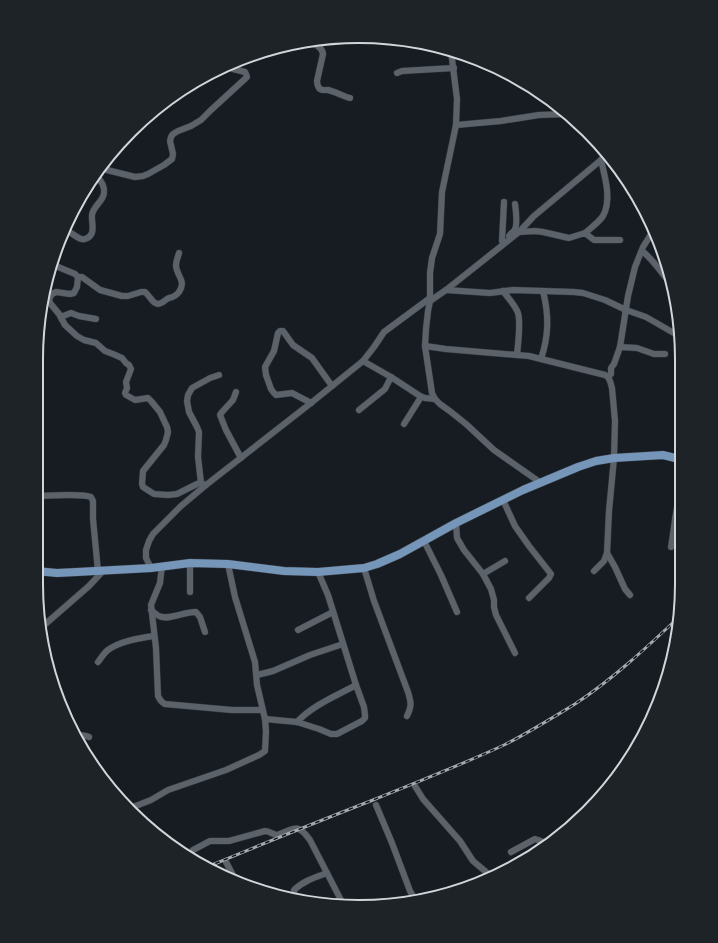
<svg xmlns="http://www.w3.org/2000/svg" width="718" height="943" font-family="'Titillium Web',sans-serif">
  <style>
    .lines { fill: none; stroke-linecap: round; stroke-linejoin: round }
    .minor-casing { stroke: #35383d; stroke-width: 7 }
    .major-casing { stroke: #35383d; stroke-width: 9 }
    .minor { stroke: #5c626a; stroke-width: 6 }
    .major { stroke: #7595b9; stroke-width: 8 }
    .rail-casing { stroke: #a4a9ad; stroke-width: 3 }
    .rail { stroke: #0e1318; stroke-width: 1.5; stroke-dasharray: 4.5; stroke-linecap: butt }
    .rim { fill: none; stroke: #d2d6da; stroke-width: 2 }
  </style>
  <rect width="100%" height="100%" fill="#161c22"/>
  <g class="lines">
    <defs>
      <g id="minor">
        <path d="M305,41C312,44 322,45 323,54L317,81C317,84 317,85 319,88C321,91 325,90 328,90C336,92 343,96 350,98"/>
        <path d="M451,51L457,99L456,125L442,192L440,234L432,258L430,273V301L428,311L426,329L425,346L432,393L435,399L440,404L451,412L466,424L494,450L541,483"/>
        <path d="M397,73L402,71L454,68"/>
        <path d="M456,125L501,121L539,115L567,114"/>
        <path d="M98,170L101,169L107,170L135,177L143,176L148,174L164,165L172,159L173,154L170,141L171,137L173,134L178,131L191,126L201,120L211,110L247,77L246,74L245,72L233,69L228,65"/>
        <path d="M519,232L535,231L543,232L569,238L585,233L594,240H620"/>
        <path d="M585,233C591,228 599,222 603,216C612,200 605,177 601,160"/>
        <path d="M63,234L69,232C74,234 80,241 85,239C97,235 91,223 92,215C93,206 103,202 104,193C105,186 100,179 95,174"/>
        <path d="M509,236C509,235 513,232 514,231C518,226 516,211 515,204"/>
        <path d="M502,241L504,202"/>
        <path d="M642,251C654,260 661,273 672,285"/>
        <path d="M51,264L75,274L78,277L77,287L74,293L70,294L56,292L52,294L49,299L50,303L59,314L65,325L77,336L84,340L96,343L105,351L113,354L122,358L126,363L129,365L131,369L126,382L127,388L125,393L126,395L135,400L148,398L151,401L160,412L167,427L168,432L166,440L164,445L143,471L142,484L143,487L154,494L168,495L177,494L197,484L201,483L206,485"/>
        <path d="M78,277H82L100,290L122,296H128L141,292H145C150,296 154,307 161,303C164,302 166,299 169,298C174,297 176,296 179,292C187,280 176,276 176,265C176,261 178,257 179,253"/>
        <path d="M446,290L490,293L513,290L574,292L583,293L605,300L626,310L646,317L679,336"/>
        <path d="M503,291C508,298 515,305 518,313C521,323 518,343 517,355"/>
        <path d="M430,301L446,290L519,232L534,216L601,160L606,154"/>
        <path d="M62,319L63,316L71,313L79,316L96,319"/>
        <path d="M425,346L446,349L529,356L605,375L608,377L610,381L612,388L615,421L614,458L609,511L607,553L615,567L625,589L630,595"/>
        <path d="M620,347L637,348L654,354H665"/>
        <path d="M541,359C549,335 549,315 543,291"/>
        <path d="M363,361L391,377L420,396L425,398L435,399"/>
        <path d="M608,377L611,374V368L614,364L620,347L628,296L635,267L643,247L653,231"/>
        <path d="M236,392L233,400L222,412L220,415L226,430L241,458"/>
        <path d="M311,403L292,393L276,395L274,393L271,389L266,375L265,367L274,351L278,333L280,331H283L293,345L312,358L332,386"/>
        <path d="M359,410L385,389L391,377"/>
        <path d="M404,424L421,397"/>
        <path d="M36,445L37,434"/>
        <path d="M36,450L38,496"/>
        <path d="M201,483L198,457L199,432L197,427L189,412L187,401L188,395L192,388L210,378L219,375"/>
        <path d="M36,496C50,496 80,493 91,497L93,501V519L98,571"/>
        <path d="M503,500L515,526L529,546L551,574L549,578L529,598"/>
        <path d="M456,523L457,538L464,550L483,574L491,589L494,600V607L496,615L515,653"/>
        <path d="M424,541L441,575L457,612"/>
        <path d="M671,547C674,530 675,514 679,498"/>
        <path d="M162,566L160,583L153,600L151,605L156,648L158,696C160,700 161,702 165,704L232,710H262"/>
        <path d="M151,568L146,558V550L149,541L153,534L181,506L206,485L311,403L363,361L374,347L384,332L430,298"/>
        <path d="M364,568L374,601L408,692C411,702 412,706 407,716"/>
        <path d="M594,571L604,561L607,553"/>
        <path d="M483,574L505,561"/>
        <path d="M190,592V563"/>
        <path d="M151,610C154,612 156,615 159,616C169,621 185,611 196,612L200,617L205,632"/>
        <path d="M42,627L50,620L89,586L103,571"/>
        <path d="M298,630L333,612"/>
        <path d="M98,662C101,658 104,653 108,650C120,641 140,638 154,636"/>
        <path d="M257,675L273,671L310,655L343,644"/>
        <path d="M265,719L297,722L319,729L331,734H337L362,721L365,718V715L364,707L356,685L328,595L318,572"/>
        <path d="M297,722C313,705 336,696 356,685"/>
        <path d="M75,734C79,736 86,735 89,737"/>
        <path d="M415,786L423,799L460,841L473,861L491,876"/>
        <path d="M602,791L603,793"/>
        <path d="M376,805L392,843L410,891L415,899"/>
        <path d="M133,807L151,800L168,790L226,770L259,755L265,751L266,731L265,719L257,685L255,662L235,597L228,564"/>
        <path d="M193,850L210,841H229L265,831C270,831 273,835 277,835C295,829 297,822 310,840L343,904"/>
        <path d="M511,852L535,839L541,841L545,847"/>
        <path d="M226,862L236,881"/>
        <path d="M299,901L294,893V890C303,881 316,877 327,873"/>
      </g>
      <path id="major" d="M36,571L57,573L77,572L151,568L190,563L228,564L284,571L318,572L364,568L377,564L400,554L456,523L523,490L578,467L596,461L614,458L663,455L679,459"/>
    </defs>
    <!-- minor casing -->
    <use href="#minor" class="minor-casing"/>
    <!-- major casing -->
    <use href="#major" class="major-casing"/>
    <!-- minor -->
    <use href="#minor" class="minor"/>
    <!-- major -->
    <use href="#major" class="major"/>
    <defs>
      <path id="rail" d="M207,867C262,844 317,822 373,800C417,782 461,765 504,745C528,733 552,718 575,704C613,679 646,648 679,617"/>
    </defs>
    <!-- rail casing -->
    <use href="#rail" class="rail-casing"/>
    <!-- rail -->
    <use href="#rail" class="rail"/>
  </g>
  <!-- crop -->
  <path d="M0 0H718V943H0ZM359 43H359A316 316 0 0 1 675 359V584A316 316 0 0 1 359 900H359A316 316 0 0 1 43 584V359A316 316 0 0 1 359 43Z" fill="#1e2328" fill-rule="evenodd"/>
  <path class="rim" d="M359 43H359A316 316 0 0 1 675 359V584A316 316 0 0 1 359 900H359A316 316 0 0 1 43 584V359A316 316 0 0 1 359 43Z"/>
</svg>
